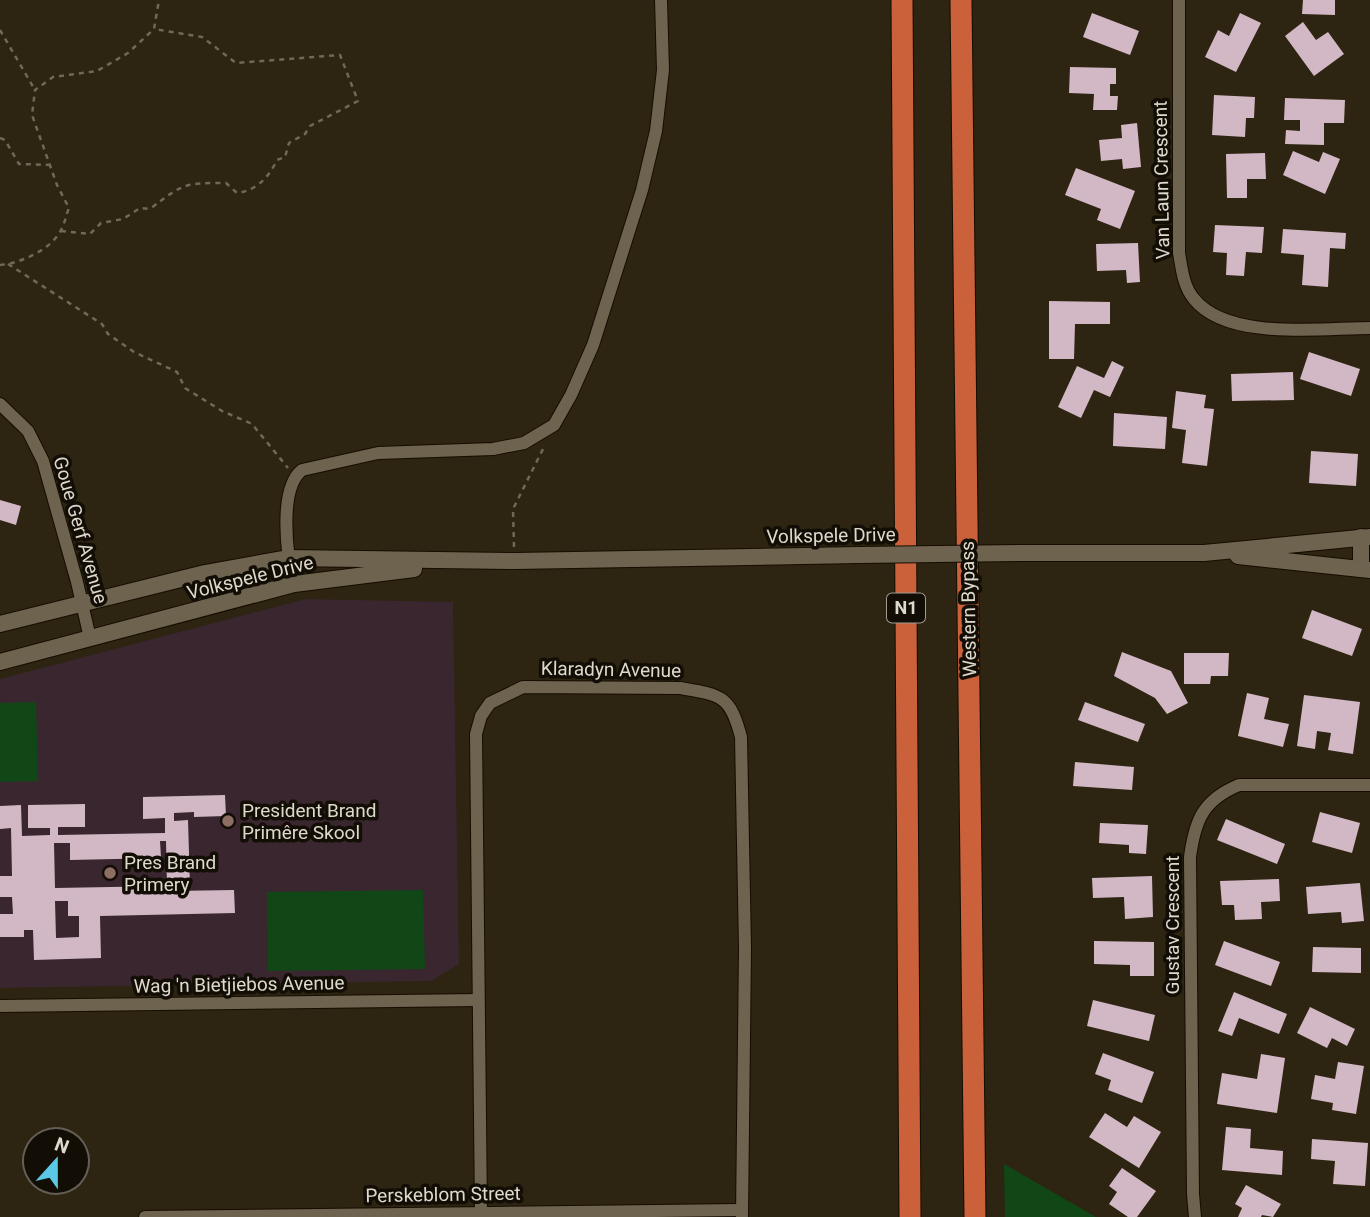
<svg xmlns="http://www.w3.org/2000/svg" width="1370" height="1217" font-family="Roboto,sans-serif">
  <style>
    .education { fill: #39262e }
    .green { fill: #114717 }
    .building { fill: #d2b8c5; fill-rule: evenodd }
    .lines { fill: none; stroke-linecap: round; stroke-linejoin: round }
    .street-casing { stroke: #150d00; stroke-width: 14 }
    .secondary-casing { stroke: #150d00; stroke-width: 18 }
    .highway-casing { stroke: #150d00; stroke-width: 23 }
    .path { stroke: #706858; stroke-width: 2.5; stroke-dasharray: 5 5; stroke-linecap: butt }
    .street { stroke: #6e634e; stroke-width: 12 }
    .secondary { stroke: #6e634e; stroke-width: 16 }
    .highway { stroke: #ca613b; stroke-width: 21 }
    .secondary-bridge-casing { stroke: #150d00; stroke-width: 18; stroke-linecap: butt }
    .secondary-bridge { stroke: #6e634e; stroke-width: 16 }
    .education-dot { fill: #8d6e63; stroke: #120e06; stroke-width: 2.5 }
    .labels { text-anchor: middle; stroke-width: 7; stroke-linejoin: round; paint-order: stroke }
    .shield { fill: #120e06; stroke: #a29c91; stroke-width: 2 }
    .shield-label { font-size: 18px; font-weight: bold; fill: #dfd9cd }
    .street-label { font-size: 19px; fill: #dfd9cd; stroke: #120e06 }
    .poi-label { font-size: 19px; fill: #dfd9cd; stroke: #120e06; text-anchor: start }
  </style>
  <rect width="100%" height="100%" fill="#2d2411"/>
  <!-- education -->
  <path class="education" d="M306,599L453,602L459,964L431,981L0,988V679Z"/>
  <!-- green -->
  <g class="green">
    <path d="M36,702L38,781L0,782V703Z"/>
    <path d="M423,890L425,969L268,971L267,892Z"/>
    <path d="M1004,1164L1096,1217H1005Z"/>
  </g>
  <!-- building -->
  <g class="building">
    <path d="M1303,0H1335V15L1302,14Z"/>
    <path d="M1092,13L1139,31L1130,55L1083,37Z"/>
    <path d="M1240,13L1261,23L1236,72L1205,57L1218,30L1229,36Z"/>
    <path d="M1303,22L1316,40L1328,32L1344,54L1314,76L1285,36Z"/>
    <path d="M1070,67L1116,68V84H1110V96H1118L1117,110H1093L1094,94L1069,93Z"/>
    <path d="M1214,95L1255,97L1254,118H1246L1245,137L1212,135Z"/>
    <path d="M1285,98L1345,100L1344,123H1324V145L1285,144L1286,130L1300,131V120H1284Z"/>
    <path d="M1137,123L1141,167L1123,169L1122,159L1101,161L1099,140L1122,138L1121,125Z"/>
    <path d="M1293,151L1319,162L1323,152L1340,159L1325,194L1283,175Z"/>
    <path d="M1265,153L1266,179H1247V198H1227L1226,154Z"/>
    <path d="M1076,168L1135,191L1120,229L1097,220L1101,209L1065,195Z"/>
    <path d="M1215,225L1264,227L1262,253L1246,252L1244,276L1226,275L1227,253L1213,252Z"/>
    <path d="M1283,229L1346,233L1345,249L1330,248L1328,287L1302,285L1304,255L1281,253Z"/>
    <path d="M1138,243L1140,282L1127,283L1126,270L1097,271L1096,244Z"/>
    <path d="M1049,301L1110,302V324H1075L1074,359H1049Z"/>
    <path d="M1309,352L1360,369L1351,396L1300,379Z"/>
    <path d="M1112,361L1124,367L1110,397L1094,390L1081,418L1058,407L1077,366L1104,378Z"/>
    <path d="M1293,372L1294,400L1232,401L1231,374Z"/>
    <path d="M1176,391L1206,395L1204,408L1214,409L1207,466L1182,463L1186,430L1172,428Z"/>
    <path d="M1114,413L1167,417L1165,449L1113,446Z"/>
    <path d="M1311,451L1358,454L1356,486L1309,483Z"/>
    <path d="M0,500L21,506L16,525L0,520Z"/>
    <path d="M1312,610L1362,629L1352,656L1302,638Z"/>
    <path d="M1122,652L1171,671L1188,703L1167,714L1155,698L1114,676Z"/>
    <path d="M1184,653H1229L1228,676H1211L1210,684H1184Z"/>
    <path d="M1247,693L1269,698L1264,719L1289,724L1283,747L1238,736Z"/>
    <path d="M1304,695L1360,702L1353,754L1328,750L1331,733L1317,731L1315,749L1297,746Z"/>
    <path d="M1085,702L1145,724L1138,742L1078,720Z"/>
    <path d="M1075,762L1134,767L1132,790L1073,786Z"/>
    <path d="M225,795L226,816L194,817V812L174,813V821L188,820L190,886H173V891L234,890L235,913L100,916L101,958L34,960L33,930H24V937H0V914H13L12,897H0V876H12L11,828L0,829V806L21,805L22,836L50,835V828H28V805L85,804V827H58V835L165,833V818L143,819V797ZM160,841H166L167,886L55,888L54,843H70V860L161,858ZM55,901H68V916H79V937L56,938Z"/>
    <path d="M1320,812L1360,823L1352,853L1312,842Z"/>
    <path d="M1226,819L1285,844L1277,864L1217,840Z"/>
    <path d="M1100,823L1148,825L1146,854L1129,853V845L1099,843Z"/>
    <path d="M1152,876L1153,917L1125,919L1124,897L1093,898L1092,878Z"/>
    <path d="M1279,879L1280,901L1261,902L1262,919L1235,920L1234,905H1222L1220,881Z"/>
    <path d="M1360,883L1364,921L1342,923L1341,912L1308,914L1306,887Z"/>
    <path d="M1094,941L1154,942V976H1130V965L1094,964Z"/>
    <path d="M1224,941L1280,962L1271,986L1215,965Z"/>
    <path d="M1313,947L1361,948V973L1312,972Z"/>
    <path d="M1234,992L1287,1014L1279,1034L1239,1018L1232,1036L1218,1031Z"/>
    <path d="M1093,1000L1155,1015L1149,1041L1087,1026Z"/>
    <path d="M1310,1007L1355,1029L1347,1046L1332,1038L1327,1048L1297,1033Z"/>
    <path d="M1103,1053L1154,1072L1142,1103L1108,1090L1111,1080L1095,1074Z"/>
    <path d="M1261,1054L1285,1058L1277,1113L1217,1104L1222,1073L1257,1079Z"/>
    <path d="M1338,1062L1364,1066L1356,1114L1332,1110L1333,1103L1311,1099L1315,1075L1335,1079Z"/>
    <path d="M1105,1113L1127,1127L1134,1116L1161,1132L1139,1168L1089,1137Z"/>
    <path d="M1226,1127L1251,1129L1250,1148L1283,1151L1282,1175L1222,1170Z"/>
    <path d="M1312,1139L1368,1143L1365,1186L1333,1184L1335,1161L1311,1159Z"/>
    <path d="M1122,1168L1156,1191L1137,1217H1128L1109,1204L1117,1192L1109,1186Z"/>
    <path d="M1246,1185L1281,1204L1273,1217L1262,1215L1261,1217H1238L1242,1208L1235,1204Z"/>
  </g>
  <g class="lines">
    <defs>
      <g id="street">
        <path d="M1179,0V253C1182,269 1183,286 1194,299C1228,341 1321,328 1370,328"/>
        <path d="M0,404L28,431L43,461L77,582L90,638"/>
        <path d="M294,584C287,557 278,489 302,470L378,453L493,449L524,443L554,425L571,395L593,345L642,190L656,131L663,70L661,0"/>
        <path d="M0,1006L478,1000"/>
        <path d="M481,1213L476,734L481,716L490,703L523,687L680,688C721,695 730,695 741,737L745,948L742,1217"/>
        <path d="M145,1217L741,1210"/>
        <path d="M1195,1217L1193,1194L1190,857C1195,820 1203,800 1239,785H1370"/>
      </g>
      <g id="secondary">
        <path d="M1361,537V569"/>
        <path d="M1023,553H1204L1370,537"/>
        <path d="M1238,556L1370,570"/>
        <path d="M0,624L205,573L288,558L515,561L859,555"/>
        <path d="M0,662L294,584L414,569"/>
      </g>
      <g id="highway">
        <path d="M902,0L910,1217"/>
        <path d="M961,0L975,1217"/>
      </g>
    </defs>
    <!-- street casing -->
    <use href="#street" class="street-casing"/>
    <!-- secondary casing -->
    <use href="#secondary" class="secondary-casing"/>
    <!-- highway casing -->
    <use href="#highway" class="highway-casing"/>
    <!-- path -->
    <g class="path">
      <path d="M0,30L35,90"/>
      <path d="M0,138L5,140L19,164L51,165"/>
      <path d="M61,231L90,234L101,223L123,219L140,208L150,209C184,183 184,183 226,183L237,193C256,191 269,177 277,160L285,157L289,143L305,134L310,126L358,101L340,55L236,63L202,37L154,29"/>
      <path d="M8,264L102,324L108,334L134,352L177,372L185,388L222,411L252,424L288,468"/>
      <path d="M0,265C21,263 51,250 61,230C65,223 66,215 69,208L57,185L32,115L35,90L53,77L97,71L128,53L154,29L159,0"/>
      <path d="M514,547L513,509L543,449"/>
    </g>
    <!-- street -->
    <use href="#street" class="street"/>
    <!-- secondary -->
    <use href="#secondary" class="secondary"/>
    <!-- highway -->
    <use href="#highway" class="highway"/>
    <defs>
      <path id="secondary-bridge" d="M859,555L1023,553"/>
    </defs>
    <!-- secondary-bridge casing -->
    <use href="#secondary-bridge" class="secondary-bridge-casing"/>
    <!-- secondary-bridge -->
    <use href="#secondary-bridge" class="secondary-bridge"/>
  </g>
  <!-- markers -->
  <g class="education-dot">
    <circle cx="228" cy="821" r="7"/>
    <circle cx="110" cy="873" r="7"/>
  </g>
  <g class="labels">
    <!-- shield labels -->
    <rect class="shield" x="887" y="593.5" width="38" height="29" rx="5"/>
    <g class="shield-label">
      <text x="906" y="614">N1</text>
    </g>
    <!-- street labels -->
    <g class="street-label">
      <text transform="translate(1161 180) rotate(-91)" y="7">Van Laun Crescent</text>
      <text transform="translate(81 530) rotate(74)" y="7">Goue Gerf Avenue</text>
      <text transform="translate(831 535) rotate(-1)" y="7">Volkspele Drive</text>
      <text transform="translate(250 577) rotate(-14)" y="7">Volkspele Drive</text>
      <text transform="translate(968 609) rotate(-91)" y="7">Western Bypass</text>
      <text transform="translate(611 669) rotate(1)" y="7">Klaradyn Avenue</text>
      <text transform="translate(1172 925) rotate(-90)" y="7">Gustav Crescent</text>
      <text transform="translate(239 984) rotate(-1)" y="7">Wag 'n Bietjiebos Avenue</text>
      <text transform="translate(443 1194) rotate(-1)" y="7">Perskeblom Street</text>
    </g>
    <!-- poi labels -->
    <g class="poi-label">
      <text x="242" y="817">President Brand<tspan x="242" dy="22">Primêre Skool</tspan></text>
      <text x="124" y="869">Pres Brand<tspan x="124" dy="22">Primery</tspan></text>
    </g>
  </g>
  <!-- north arrow -->
  <g transform="translate(56 1161) rotate(21)"><circle r="33" fill="#120e06" stroke="#645f56" stroke-width="2"/>
  <path d="M0-5L12 26L0 18L-12 26Z" fill="#5bc8e7"/>
  <text y="-10" font-size="19" font-weight="bold" text-anchor="middle" fill="#dfd9cd">N</text>
  </g>
</svg>
